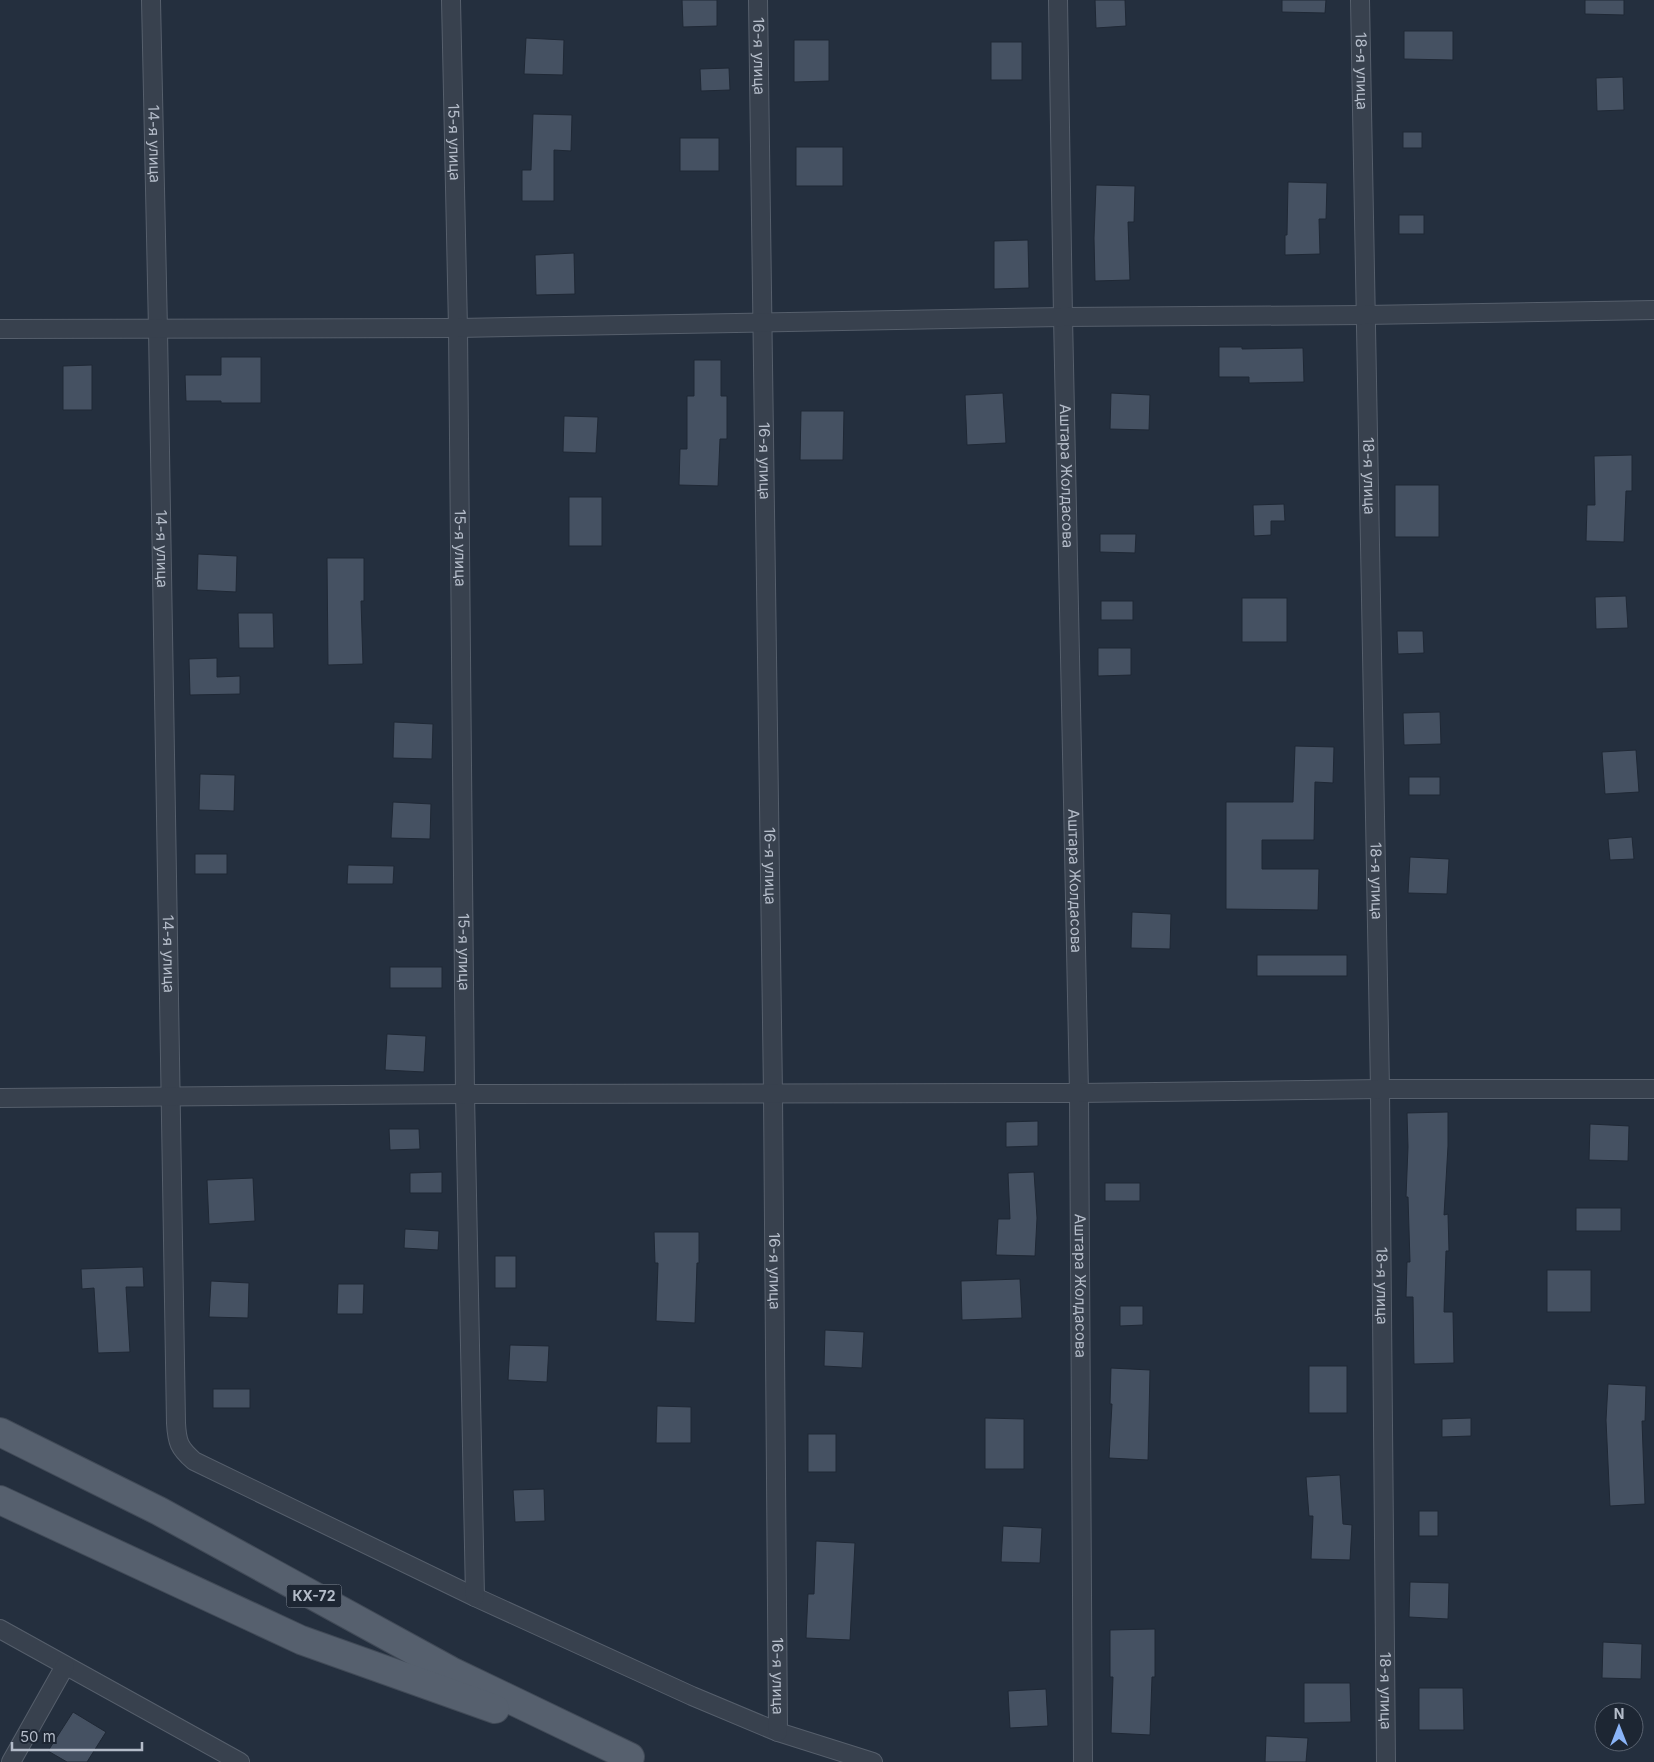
<svg xmlns="http://www.w3.org/2000/svg" width="1654" height="1762" font-family="Inter,sans-serif">
  <style>
    .building { fill: #455162; stroke: #1f2835 }
    .lines { fill: none; stroke-linecap: round; stroke-linejoin: round }
    .street-casing { stroke: #565f6c; stroke-width: 20 }
    .primary-casing { stroke: #414a57; stroke-width: 30 }
    .street { stroke: #38414e; stroke-width: 18 }
    .primary { stroke: #56606e; stroke-width: 28 }
    .labels { text-anchor: middle; stroke-width: 5; stroke-linejoin: round; paint-order: stroke }
    .shield { fill: #1d2633; stroke: #878f9c; stroke-width: 1 }
    .shield-label { font-size: 14px; font-weight: bold; fill: #b4bcc9 }
    .street-label { font-size: 15px; fill: #b4bcc9; stroke: #1d2633 }
  </style>
  <rect width="100%" height="100%" fill="#242f3e"/>
  <!-- building -->
  <g class="building">
    <path d="M682,0H717V26L683,27Z"/>
    <path d="M1095,0H1125L1126,26L1096,28Z"/>
    <path d="M1282,0H1326L1325,13L1282,12Z"/>
    <path d="M1585,0H1624V15L1585,14Z"/>
    <path d="M1404,31H1453V60L1404,59Z"/>
    <path d="M526,38L564,40L563,75L524,74Z"/>
    <path d="M794,40H829V81L794,82Z"/>
    <rect x="991" y="42" width="31" height="38"/>
    <path d="M729,68L730,90L701,91L700,69Z"/>
    <path d="M1623,77L1624,110L1597,111L1596,78Z"/>
    <path d="M533,114L572,115L571,151L554,150V201H522V170H531Z"/>
    <rect x="1403" y="132" width="19" height="16"/>
    <rect x="680" y="138" width="39" height="33"/>
    <rect x="796" y="147" width="47" height="39"/>
    <path d="M1288,182L1327,183L1326,219H1319L1320,254L1285,255V235H1287Z"/>
    <path d="M1096,185L1135,186L1134,222H1128L1130,280L1095,281L1094,238Z"/>
    <rect x="1399" y="215" width="25" height="19"/>
    <path d="M1028,240L1029,288L994,289V241Z"/>
    <path d="M574,253L575,294L536,295L535,255Z"/>
    <path d="M1219,347H1242V349L1303,348L1304,382L1249,383V377H1219Z"/>
    <path d="M221,357H261V403H221V401H186L185,375H221Z"/>
    <path d="M694,360H721V396H727V439H720L718,486L679,485L680,449H687V396H694Z"/>
    <path d="M92,365V410H63V366Z"/>
    <path d="M1003,393L1006,443L967,445L965,395Z"/>
    <path d="M1111,393L1150,395L1149,430L1110,429Z"/>
    <path d="M801,411H844L843,460H800Z"/>
    <path d="M564,416L598,417L596,453L563,452Z"/>
    <path d="M1632,455V491H1626L1624,542L1586,541L1587,505H1595L1594,456Z"/>
    <rect x="1395" y="485" width="44" height="52"/>
    <rect x="569" y="497" width="33" height="49"/>
    <path d="M1284,504L1285,521H1271V535L1254,536L1253,505Z"/>
    <path d="M1100,534H1136L1135,553L1100,552Z"/>
    <path d="M198,554L237,556L236,592L197,590Z"/>
    <path d="M327,558H364V601H361L363,664L328,665Z"/>
    <path d="M1626,596L1628,628L1596,629L1595,597Z"/>
    <rect x="1242" y="598" width="45" height="44"/>
    <rect x="1101" y="601" width="32" height="19"/>
    <path d="M238,613H273L274,648H239Z"/>
    <path d="M1397,631H1423L1424,653L1398,654Z"/>
    <path d="M1098,648H1131V675L1098,676Z"/>
    <path d="M217,658V677L240,676V694L190,695L189,659Z"/>
    <path d="M1440,712L1441,744L1404,745L1403,713Z"/>
    <path d="M394,722L433,724L432,759L393,758Z"/>
    <path d="M1295,746L1334,747L1333,783L1315,782L1314,840H1262V869H1319L1318,910L1226,909V802H1293Z"/>
    <path d="M1636,750L1639,792L1605,794L1602,752Z"/>
    <path d="M200,774L235,775L234,811L199,810Z"/>
    <rect x="1409" y="777" width="31" height="18"/>
    <path d="M393,802L431,804L430,839L391,838Z"/>
    <path d="M1632,837L1634,859L1610,860L1608,839Z"/>
    <rect x="195" y="854" width="32" height="20"/>
    <path d="M1410,857L1449,859L1447,894L1408,893Z"/>
    <path d="M348,865L394,866L393,884H347Z"/>
    <path d="M1132,912L1171,914L1170,949L1131,948Z"/>
    <rect x="1257" y="955" width="90" height="21"/>
    <rect x="390" y="967" width="52" height="21"/>
    <path d="M387,1034L426,1036L424,1072L385,1070Z"/>
    <path d="M1448,1112V1146L1444,1215L1448,1214L1449,1251H1446L1444,1312H1453L1454,1363L1414,1364L1413,1297H1406L1407,1262H1410L1408,1197H1406L1408,1147L1407,1113Z"/>
    <path d="M1038,1121V1146L1006,1147V1122Z"/>
    <path d="M1590,1124L1629,1126L1628,1161L1589,1160Z"/>
    <path d="M389,1129H419L420,1149L390,1150Z"/>
    <path d="M442,1172V1193H410V1173Z"/>
    <path d="M1034,1172L1037,1218L1035,1256L996,1255L998,1219H1010L1008,1173Z"/>
    <path d="M253,1178L255,1221L209,1224L207,1180Z"/>
    <rect x="1105" y="1183" width="35" height="18"/>
    <rect x="1576" y="1208" width="45" height="23"/>
    <path d="M405,1229L439,1231L438,1250L404,1248Z"/>
    <path d="M654,1232H699V1263H697L695,1323L656,1321L658,1263H655Z"/>
    <rect x="495" y="1256" width="21" height="32"/>
    <path d="M143,1267L144,1287H126L130,1352L98,1353L94,1288L82,1289L81,1269Z"/>
    <rect x="1547" y="1270" width="44" height="42"/>
    <path d="M1020,1279L1022,1318L962,1320L961,1281Z"/>
    <path d="M211,1281L249,1283L248,1318L209,1317Z"/>
    <path d="M338,1284H364L363,1314H337Z"/>
    <path d="M1120,1306H1143V1325L1120,1326Z"/>
    <path d="M825,1330L864,1332L862,1368L824,1366Z"/>
    <path d="M510,1345L549,1346L547,1382L508,1380Z"/>
    <rect x="1309" y="1366" width="38" height="47"/>
    <path d="M1111,1368L1150,1370L1148,1460L1109,1458L1112,1404H1110Z"/>
    <path d="M1608,1384L1646,1386L1645,1421H1642L1645,1504L1610,1506L1606,1420Z"/>
    <rect x="213" y="1389" width="37" height="19"/>
    <path d="M657,1406L691,1407V1443H656Z"/>
    <path d="M985,1418L1024,1419V1469H985Z"/>
    <path d="M1471,1418V1436L1442,1437V1419Z"/>
    <rect x="808" y="1434" width="28" height="38"/>
    <path d="M1340,1475L1343,1524L1352,1525L1350,1560L1311,1559L1313,1516H1309L1306,1477Z"/>
    <path d="M544,1489L545,1521L515,1522L513,1490Z"/>
    <rect x="1419" y="1511" width="19" height="25"/>
    <path d="M1003,1526L1042,1528L1040,1563L1001,1562Z"/>
    <path d="M816,1541L855,1543L850,1640L806,1638L808,1594H814Z"/>
    <path d="M1410,1582L1449,1583L1448,1619L1409,1617Z"/>
    <path d="M1155,1629V1677H1152L1150,1735L1111,1733L1113,1677H1110V1630Z"/>
    <path d="M1603,1642L1642,1644L1641,1679L1602,1678Z"/>
    <path d="M1304,1683H1350L1351,1722L1304,1723Z"/>
    <path d="M1419,1688H1463L1464,1730H1419Z"/>
    <path d="M1046,1689L1048,1726L1010,1728L1008,1691Z"/>
    <path d="M73,1712L106,1732L87,1762H67L48,1751Z"/>
    <path d="M1266,1736L1308,1738L1306,1762H1265Z"/>
  </g>
  <g class="lines">
    <defs>
      <g id="street">
        <path id="s1" d="M151,0L158,330L176,1423C177,1442 179,1448 194,1461L475,1597L692,1696L778,1732L873,1762"/>
        <path id="s2" d="M451,0L458,328L465,1094L475,1597"/>
        <path id="s3" d="M758,0L773,1095L778,1732"/>
        <path id="s4" d="M1058,0L1063,317L1079,1093L1083,1762"/>
        <path id="s5" d="M1360,0L1380,1089L1386,1762"/>
        <path d="M0,329L458,328L1063,317L1365,315L1654,310"/>
        <path d="M0,1098L465,1094L1079,1093L1380,1089H1654"/>
        <path d="M0,1629L240,1762"/>
        <path d="M11,1762L65,1666"/>
      </g>
      <g id="primary">
        <path d="M0,1432L159,1511L451,1671L630,1757"/>
        <path d="M0,1500L301,1640L495,1709"/>
      </g>
    </defs>
    <!-- street casing -->
    <use href="#street" class="street-casing"/>
    <!-- primary casing -->
    <use href="#primary" class="primary-casing"/>
    <!-- street -->
    <use href="#street" class="street"/>
    <!-- primary -->
    <use href="#primary" class="primary"/>
  </g>
  <g class="labels">
    <!-- shield labels -->
    <rect class="shield" x="286.5" y="1584.5" width="55" height="23" rx="4"/>
    <g class="shield-label">
      <text x="314" y="1601">КХ-72</text>
    </g>
    <!-- street labels -->
    <g class="street-label">
      <text dy="5" stroke="none"><textPath href="#s3" startOffset="56">16-я улица</textPath></text>
      <text dy="5" stroke="none"><textPath href="#s5" startOffset="71">18-я улица</textPath></text>
      <text dy="5" stroke="none"><textPath href="#s2" startOffset="142">15-я улица</textPath></text>
      <text dy="5" stroke="none"><textPath href="#s1" startOffset="144">14-я улица</textPath></text>
      <text dy="5" stroke="none"><textPath href="#s3" startOffset="461">16-я улица</textPath></text>
      <text dy="5" stroke="none"><textPath href="#s4" startOffset="476">Аштара Жолдасова</textPath></text>
      <text dy="5" stroke="none"><textPath href="#s5" startOffset="476">18-я улица</textPath></text>
      <text dy="5" stroke="none"><textPath href="#s2" startOffset="548">15-я улица</textPath></text>
      <text dy="5" stroke="none"><textPath href="#s1" startOffset="549">14-я улица</textPath></text>
      <text dy="5" stroke="none"><textPath href="#s3" startOffset="866">16-я улица</textPath></text>
      <text dy="5" stroke="none"><textPath href="#s4" startOffset="881">Аштара Жолдасова</textPath></text>
      <text dy="5" stroke="none"><textPath href="#s5" startOffset="881">18-я улица</textPath></text>
      <text dy="5" stroke="none"><textPath href="#s2" startOffset="952">15-я улица</textPath></text>
      <text dy="5" stroke="none"><textPath href="#s1" startOffset="954">14-я улица</textPath></text>
      <text dy="5" stroke="none"><textPath href="#s3" startOffset="1271">16-я улица</textPath></text>
      <text dy="5" stroke="none"><textPath href="#s4" startOffset="1286">Аштара Жолдасова</textPath></text>
      <text dy="5" stroke="none"><textPath href="#s5" startOffset="1286">18-я улица</textPath></text>
      <text dy="5" stroke="none"><textPath href="#s3" startOffset="1676">16-я улица</textPath></text>
      <text dy="5" stroke="none"><textPath href="#s5" startOffset="1691">18-я улица</textPath></text>
    </g>
  </g>
  <!-- north arrow -->
  <g transform="translate(1619 1727)"><circle r="24" fill="#1d2633" stroke="#59626f"/>
  <path d="M0-4L9 19L0 12L-9 19Z" fill="#8ab4f8"/>
  <text y="-8" font-size="14" font-weight="bold" text-anchor="middle" fill="#b4bcc9">N</text>
  </g>
  <!-- scale -->
  <path d="M12 1742v8h130v-8" fill="none" stroke="#b4bcc9" stroke-width="2.5"/>
  <text x="20" y="1742" font-size="15" fill="#b4bcc9" stroke="#1d2633" stroke-width="4" paint-order="stroke">50 m</text>
</svg>
